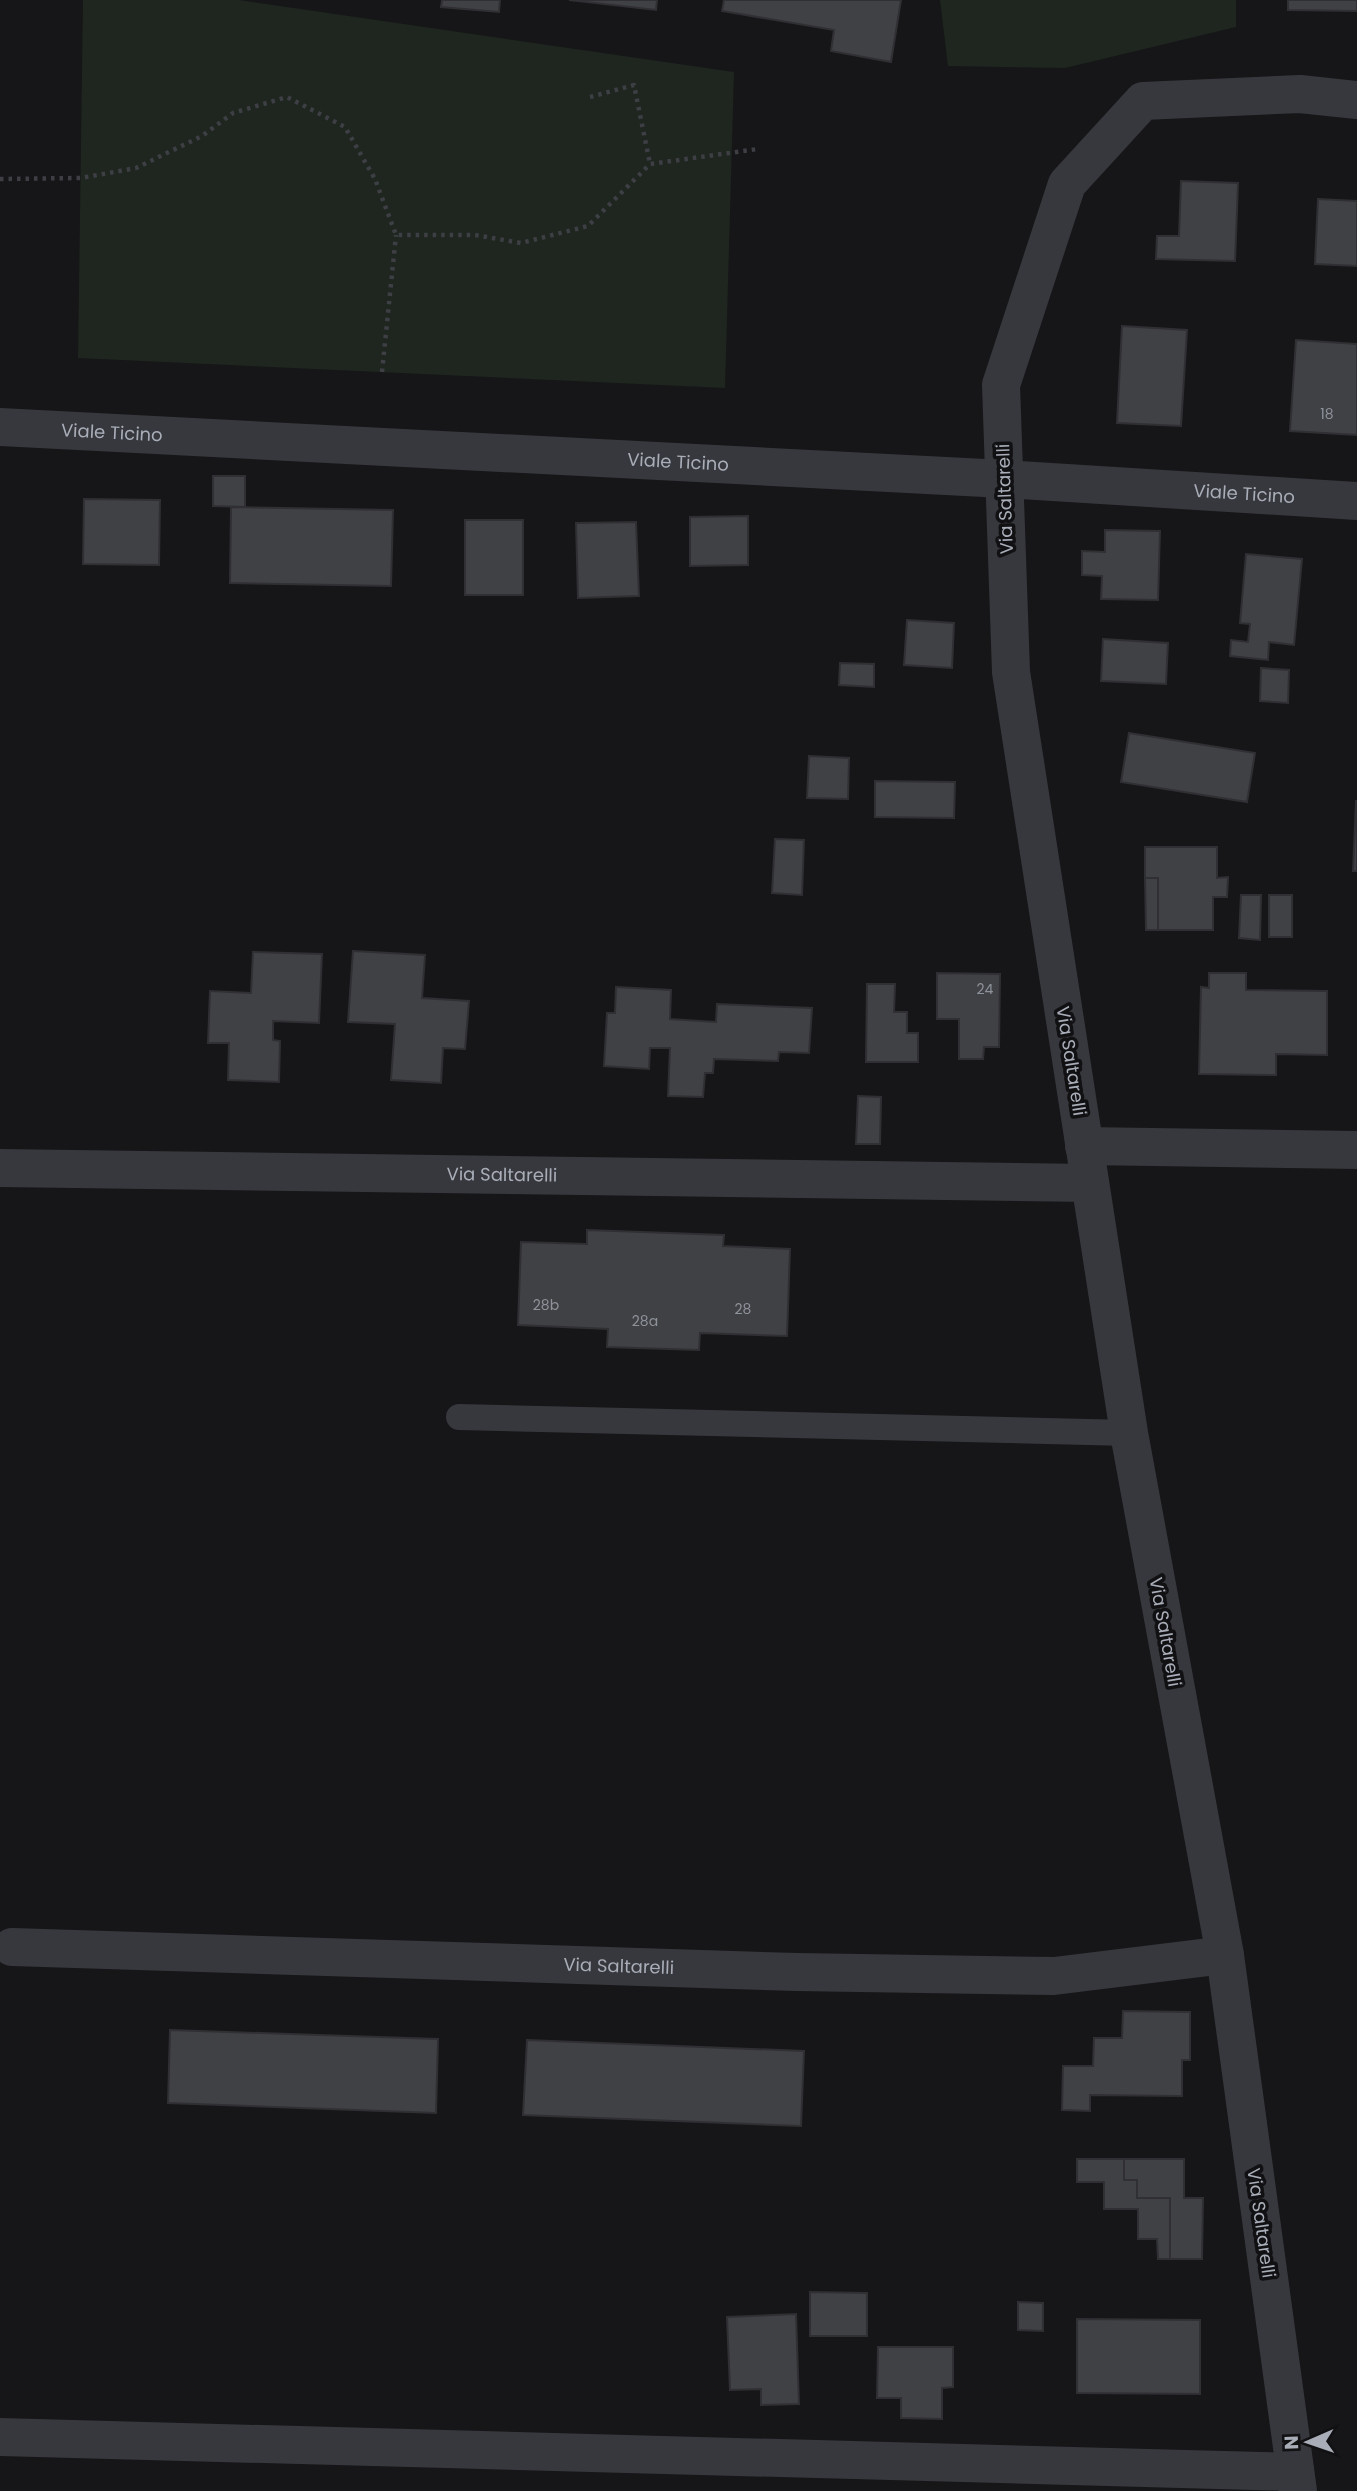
<svg xmlns="http://www.w3.org/2000/svg" width="1357" height="2491" font-family="Poppins,sans-serif">
  <style>
    .green { fill: #1e261f }
    .building { fill: #404145; stroke: #303034; stroke-width: 2 }
    .lines { fill: none; stroke-linecap: round; stroke-linejoin: round }
    .path { stroke: #3d3f44; stroke-width: 4.5; stroke-dasharray: 3.5 5; stroke-linecap: butt }
    .lane { stroke: #37383d; stroke-width: 26 }
    .street { stroke: #37383d; stroke-width: 38 }
    .labels { text-anchor: middle; stroke-width: 7; stroke-linejoin: round; paint-order: stroke }
    .number-label { font-size: 14px; fill: #8e929b }
    .street-label { font-size: 18px; fill: #a8adb8; stroke: #111113 }
  </style>
  <rect width="100%" height="100%" fill="#161618"/>
  <!-- green -->
  <g class="green">
    <path d="M83,0H239L734,72L725,388L78,358Z"/>
    <path d="M940,0H1236V27L1065,68L948,66Z"/>
  </g>
  <!-- building -->
  <g class="building">
    <path d="M442,0H500L499,12L441,7Z"/>
    <path d="M569,0H657L656,10Z"/>
    <path d="M724,0H901L891,62L831,51L834,30L722,11Z"/>
    <path d="M1288,0H1357V11L1288,10Z"/>
    <path d="M1181,181L1238,183L1235,261L1156,259L1157,236H1179Z"/>
    <path d="M1318,199L1357,201V266L1315,264Z"/>
    <path d="M1122,326L1187,330L1181,426L1117,423Z"/>
    <path d="M1296,340L1357,344V435L1290,431Z"/>
    <path d="M213,476H245V507L213,506Z"/>
    <path d="M84,499L160,500L159,565L83,564Z"/>
    <path d="M231,507L393,510L391,586L230,583Z"/>
    <path d="M748,516V565L690,566V517Z"/>
    <rect x="465" y="520" width="58" height="75"/>
    <path d="M636,522L639,596L578,598L576,523Z"/>
    <path d="M1105,530L1160,531L1158,600L1101,599L1102,576L1082,575V551L1105,552Z"/>
    <path d="M1246,554L1302,559L1294,645L1269,642L1268,660L1230,656L1231,640L1248,642L1250,624L1240,623Z"/>
    <path d="M907,620L954,623L952,668L904,665Z"/>
    <path d="M1103,639L1168,643L1166,684L1101,681Z"/>
    <path d="M840,663L874,664V687L839,685Z"/>
    <path d="M1261,668L1289,670L1288,703L1260,701Z"/>
    <path d="M1129,733L1255,753L1247,802L1121,782Z"/>
    <path d="M809,756L849,758L848,799L807,798Z"/>
    <path d="M875,781L955,782L954,818L875,817Z"/>
    <path d="M1356,801H1357V871H1353Z"/>
    <path d="M775,839L804,840L802,895L772,893Z"/>
    <path d="M1145,847H1217V878L1228,877L1227,897H1213V930H1158V878H1145Z"/>
    <path d="M1145,878H1158V930H1146Z"/>
    <path d="M1241,895H1261L1260,940L1239,938Z"/>
    <rect x="1269" y="895" width="23" height="42"/>
    <path d="M353,951L425,955L422,998L469,1001L465,1049L443,1048L441,1083L391,1080L395,1024L348,1022Z"/>
    <path d="M253,952L322,954L319,1023L273,1021V1040L280,1041L279,1082L228,1080L229,1043H208L210,991L251,993Z"/>
    <path d="M937,973L1000,974L999,1047H984L983,1059H959V1019H937Z"/>
    <path d="M1209,973H1246V990L1327,991V1055L1276,1054V1075L1199,1074L1201,987L1209,988Z"/>
    <path d="M867,984H895L894,1012H907V1033H918V1062H866Z"/>
    <path d="M616,987L671,990L670,1019L716,1022L717,1004L812,1008L809,1053L779,1052L778,1061L714,1059L713,1073H705L703,1097L668,1096L670,1048H650L649,1069L604,1066L607,1013H615Z"/>
    <path d="M858,1096L881,1097L880,1144H856Z"/>
    <path d="M587,1230L724,1235L723,1246L790,1249L787,1336L700,1333L699,1350L607,1347L608,1329L518,1325L521,1242L587,1244Z"/>
    <path d="M1123,2011L1190,2012V2060H1182V2096L1090,2095V2111L1062,2110L1063,2066H1093L1094,2038H1122Z"/>
    <path d="M170,2030L438,2039L436,2113L168,2103Z"/>
    <path d="M527,2040L804,2051L801,2126L523,2115Z"/>
    <path d="M1077,2159H1124V2180H1137V2198H1170V2259H1158L1157,2239H1138V2209H1104V2182H1077Z"/>
    <path d="M1124,2159H1184V2198H1203L1202,2259H1170V2198H1137V2180H1124Z"/>
    <path d="M810,2292L867,2293V2336H810Z"/>
    <path d="M1018,2302L1043,2303V2331L1018,2330Z"/>
    <path d="M796,2314L799,2404L761,2405V2389L730,2390L727,2317Z"/>
    <path d="M1077,2319L1200,2320V2394L1077,2393Z"/>
    <path d="M878,2347H953V2387L942,2388V2419L901,2418V2398H877Z"/>
  </g>
  <g class="lines">
    <!-- path -->
    <g class="path">
      <path d="M590,97L634,85L650,164"/>
      <path d="M0,179L81,178L136,168L202,136L233,113L287,97L345,127L375,179L396,235H475L521,243L588,226L650,164L758,149"/>
      <path d="M382,372L396,235"/>
    </g>
    <!-- lane -->
    <path class="lane" d="M459,1417L1129,1433"/>
    <!-- street -->
    <g class="street">
      <path id="s1" d="M0,427L1004,479L1357,501"/>
      <path d="M1084,1146L1357,1150"/>
      <path id="s2" d="M0,1168L1090,1183"/>
      <path id="s3" d="M12,1947L797,1972L1054,1976L1225,1955"/>
      <path d="M0,2437L1295,2472"/>
      <path d="M1298,2491L1225,1955L1129,1433L1011,672L1001,385L1067,184L1143,101L1300,94L1357,100"/>
    </g>
  </g>
  <g class="labels">
    <!-- number labels -->
    <g class="number-label">
      <text x="1327" y="419">18</text>
      <text x="985" y="994">24</text>
      <text x="546" y="1310">28b</text>
      <text x="743" y="1314">28</text>
      <text x="645" y="1326">28a</text>
    </g>
    <!-- street labels -->
    <g class="street-label">
      <text dy="6" stroke="none"><textPath href="#s1" startOffset="112">Viale Ticino</textPath></text>
      <text dy="6" stroke="none"><textPath href="#s1" startOffset="679">Viale Ticino</textPath></text>
      <text dy="6" stroke="none"><textPath href="#s1" startOffset="1246">Viale Ticino</textPath></text>
      <text transform="translate(1005 499) rotate(-92)" y="6">Via Saltarelli</text>
      <text transform="translate(1071 1061) rotate(81)" y="6">Via Saltarelli</text>
      <text dy="6" stroke="none"><textPath href="#s2" startOffset="502">Via Saltarelli</textPath></text>
      <text transform="translate(1165 1632) rotate(80)" y="6">Via Saltarelli</text>
      <text dy="6" stroke="none"><textPath href="#s3" startOffset="607">Via Saltarelli</textPath></text>
      <text transform="translate(1261 2223) rotate(82)" y="6">Via Saltarelli</text>
    </g>
  </g>
  <!-- north arrow -->
  <g transform="translate(1308 2442) rotate(268)" stroke="#111113" stroke-width="5" paint-order="stroke">
  <path d="M0-5L12 26L0 18L-12 26Z" fill="#a8adb8"/>
  <text y="-10" font-size="19" font-weight="bold" text-anchor="middle" fill="#a8adb8">N</text>
  </g>
</svg>
